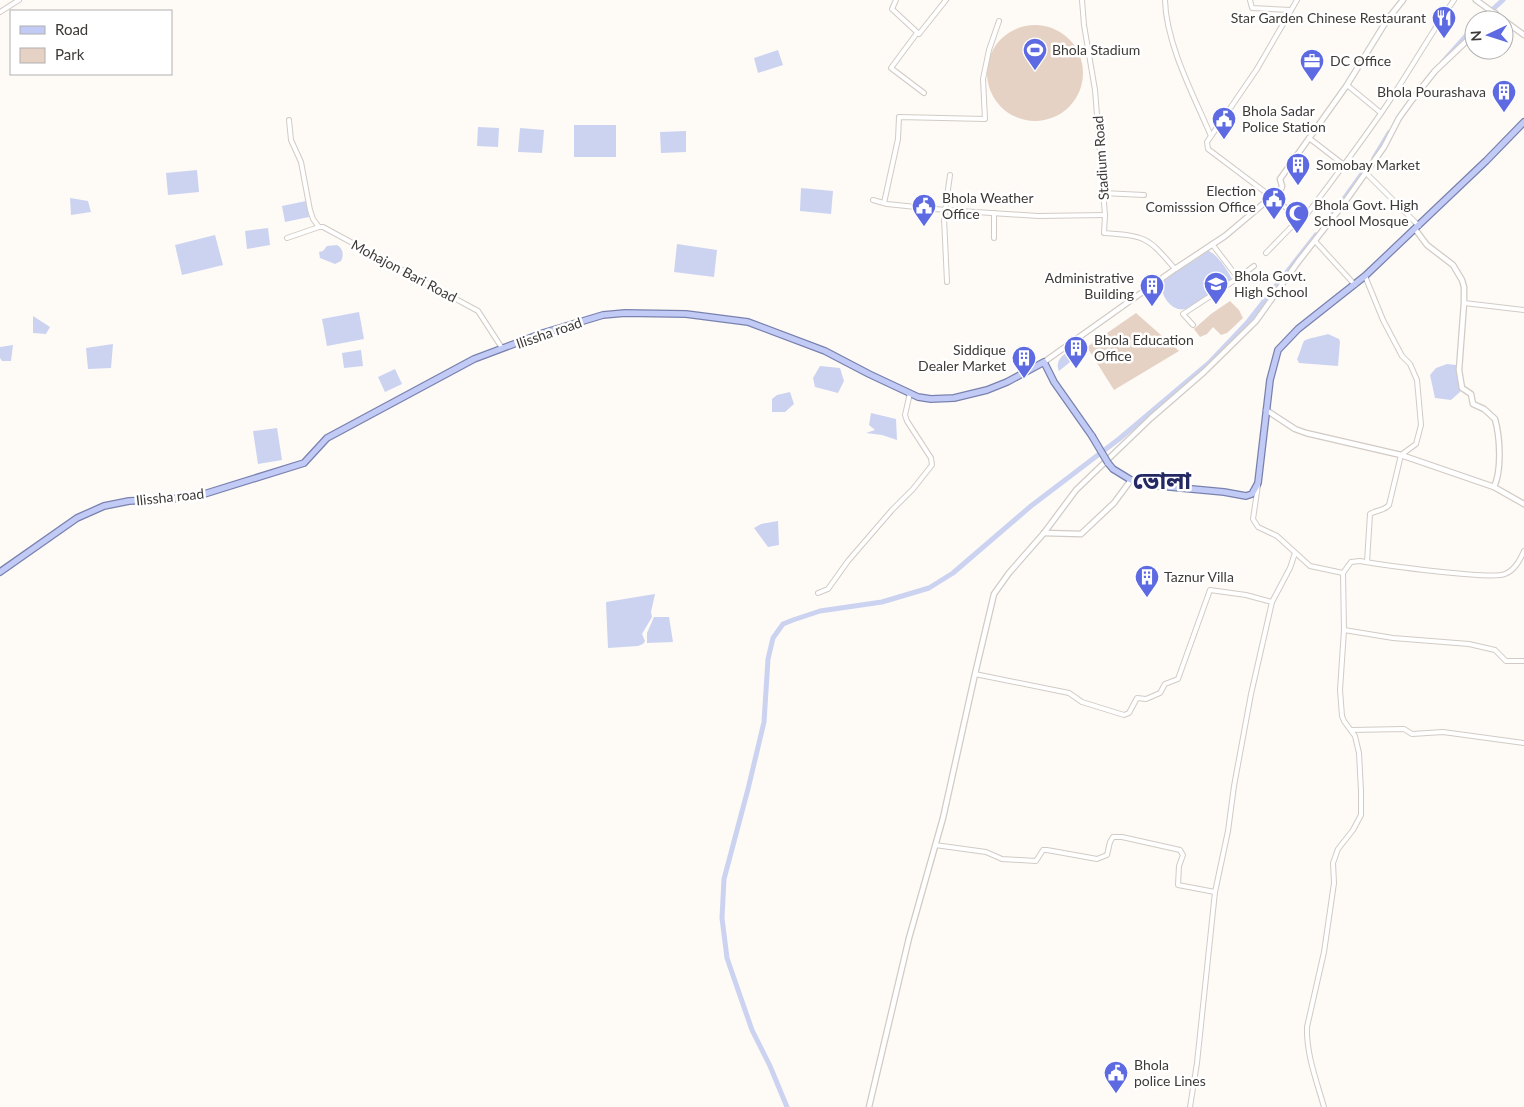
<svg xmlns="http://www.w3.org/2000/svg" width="1524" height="1107" font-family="Lato,'Noto Sans Bengali',sans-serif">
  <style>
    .green { fill: #e5d2c4 }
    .water { fill: #cbd3f1 }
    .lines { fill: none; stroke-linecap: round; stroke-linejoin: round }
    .canal { stroke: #cbd3f1; stroke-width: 5 }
    .minor-casing { stroke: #d2cbc5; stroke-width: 6 }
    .tertiary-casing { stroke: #d2cbc5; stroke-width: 7 }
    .primary-casing { stroke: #7982af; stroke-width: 8 }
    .minor { stroke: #fff; stroke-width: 4 }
    .tertiary { stroke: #fff; stroke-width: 4.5 }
    .primary { stroke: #c2cbf5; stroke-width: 5.5 }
    .primary-bridge-casing { stroke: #7982af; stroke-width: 8; stroke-linecap: butt }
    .primary-bridge { stroke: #c2cbf5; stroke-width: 5.5 }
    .labels { text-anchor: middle; stroke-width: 5; stroke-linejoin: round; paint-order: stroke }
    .poi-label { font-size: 14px; fill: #3d3a38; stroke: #fff; text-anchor: start }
    .street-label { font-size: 14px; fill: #3d3a38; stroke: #fff }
    .town-label { font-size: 24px; font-weight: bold; fill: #242963; stroke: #fff }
  </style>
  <rect width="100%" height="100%" fill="#fefaf6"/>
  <!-- green -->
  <g class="green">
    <circle cx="1035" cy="73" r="48"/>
    <path d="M1230,301L1239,310L1243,318L1227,333L1221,335L1213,327L1207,334L1200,337L1194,329L1211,314Z"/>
    <path d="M1136,313L1179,351L1114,390L1087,347Z"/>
  </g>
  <!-- water -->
  <g class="water">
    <path d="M778,50L783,65L758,73L754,58Z"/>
    <rect x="574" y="125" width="42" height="32"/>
    <path d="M478,127L499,128L498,147L477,146Z"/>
    <path d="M520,128L544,130L542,153L518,152Z"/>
    <path d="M686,131V152L661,153L660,132Z"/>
    <path d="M197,170L199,192L168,195L166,173Z"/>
    <path d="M801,188L833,191L831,214L800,211Z"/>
    <path d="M70,198L88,201L91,212L71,215Z"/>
    <path d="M306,201L309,217L285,222L282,206Z"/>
    <path d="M268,228L270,245L247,249L245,231Z"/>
    <path d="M215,235L223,265L182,275L175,245Z"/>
    <path d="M677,244L717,250L714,277L674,272Z"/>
    <path d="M337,245C343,248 344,255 341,261L335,264L320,258L319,252L323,251L327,246Z"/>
    <path d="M1207,250C1217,254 1227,269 1232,279L1188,308C1176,314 1162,300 1162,287C1162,286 1163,280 1164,279L1201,256Z"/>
    <path d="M359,312L364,339L327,346L322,319Z"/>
    <path d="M33,316L50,327L46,334L33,333Z"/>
    <path d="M1328,334L1339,339L1340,342L1338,366L1299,363L1297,359C1299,356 1303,342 1304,341C1307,338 1323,336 1328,334Z"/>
    <path d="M113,344L111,368L88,369L86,348Z"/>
    <path d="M13,345L11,361H2L0,358V347Z"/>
    <path d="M1074,347L1080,354L1059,371C1054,359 1066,353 1074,347Z"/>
    <path d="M361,350L363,366L344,368L342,353Z"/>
    <path d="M1447,364L1456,365L1460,392L1451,400L1435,398L1430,375L1436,368Z"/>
    <path d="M820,366L840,368L844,381L838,393L815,387L813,378Z"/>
    <path d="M395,369L402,384L385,392L378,377Z"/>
    <path d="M790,392L794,404L785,412H772V399L777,395Z"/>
    <path d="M871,413L896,419L897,440L882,435L866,433L875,430L869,425Z"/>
    <path d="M277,428L282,460L258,464L253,431Z"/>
    <path d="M778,521L779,545L768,547L754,528L761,524Z"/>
    <path d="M655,594L651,612L652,617L642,634L645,641L643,644L638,646L608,648L606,602Z"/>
    <path d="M654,617H669L673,642L647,643V633Z"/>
  </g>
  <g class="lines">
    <!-- canal -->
    <g class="canal">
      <path d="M1481,20L1503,0"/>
      <path d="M1442,63L1474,27"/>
      <path d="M1374,158L1389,133"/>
      <path d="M1331,217L1364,171"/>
      <path d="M787,1107L770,1066L752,1030L737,987L727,958L722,918L724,879L748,789L764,722L768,659L773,638L783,624L793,620L820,611L882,602L929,588L953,573L1031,506L1119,439L1209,363L1247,323L1316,235"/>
    </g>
    <defs>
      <g id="minor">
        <path d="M896,0L892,9L919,34L946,0"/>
        <path d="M1082,0L1084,25L1095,90L1105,215L1104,233C1146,236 1148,237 1175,269"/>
        <path d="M1165,0C1166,44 1194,96 1211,136"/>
        <path d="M1250,0L1252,8L1291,10"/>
        <path d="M1297,0L1257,69L1207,142L1208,149L1293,213L1302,217L1307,214C1335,177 1364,139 1390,100C1412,67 1431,33 1454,0"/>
        <path d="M0,12L19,0"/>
        <path d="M917,33L891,68L924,93"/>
        <path d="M1347,85L1381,113"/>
        <path d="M289,120L291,140L301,162L310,210L313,219L319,227"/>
        <path d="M1309,138L1344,165"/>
        <path d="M1365,172L1419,226"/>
        <path d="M1103,193L1144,195"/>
        <path d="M873,200L887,204L945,210L1038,216L1105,215"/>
        <path d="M884,203L898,139L899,117L985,119L983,79L989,50L999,21"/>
        <path d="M287,238L319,227H323L478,311L502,348"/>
        <path d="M994,238V213"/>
        <path d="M1315,241L1355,285"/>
        <path d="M1266,253L1297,221"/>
        <path d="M1365,276L1383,320L1402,356L1410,364L1417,380L1421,425L1416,444L1401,455L1389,505C1384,511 1376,510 1370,514L1367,562"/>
        <path d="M1238,278L1254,266"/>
        <path d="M947,282L944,218L950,175"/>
        <path d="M1464,303L1524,310"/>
        <path d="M1193,325L1183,314L1238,278L1212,244"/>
        <path d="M1258,485L1253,519L1258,527L1277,536L1310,566L1343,573L1344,630L1340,690L1342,716L1344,721L1355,736L1359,753L1361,791V815L1353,830L1338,849L1333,863L1334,883L1324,952L1307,1027C1306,1054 1317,1082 1324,1107"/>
        <path d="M1343,573L1351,562L1360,561C1382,565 1491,580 1505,574C1515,570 1520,560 1524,551"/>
        <path d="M818,593L828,589L848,561L892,510L913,489L932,465L931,458L907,421L905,415L910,393"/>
        <path d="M1344,630L1393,638L1469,644L1495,650L1506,661H1524"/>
        <path d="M975,674L1069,693L1082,702L1124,715L1129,713L1137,698L1146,699L1160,693L1165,684L1178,679L1210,590L1246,595L1272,602"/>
        <path d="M1351,730L1404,729L1412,734L1443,732L1524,743"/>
        <path d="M935,845L986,852L1002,859L1036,861L1043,850H1047L1097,859L1107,855L1110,842L1113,837H1122L1180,850L1183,855L1179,866L1178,885L1215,892"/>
        <path d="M1190,1107L1197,1063L1215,892L1228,831L1234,786L1251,694L1272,602L1290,568L1295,553"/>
      </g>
      <g id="tertiary">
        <path d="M1476,0L1524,35"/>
        <path d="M1488,20L1495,13"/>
        <path d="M1415,229L1427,245L1453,265L1462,280L1464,287V303L1459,370L1462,388L1471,394L1473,404L1484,409L1495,419C1500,437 1502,470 1494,487"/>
        <path d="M1044,362L1175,269L1225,236L1281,189L1282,186L1280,179L1347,85L1387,20L1403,0"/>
        <path d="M1266,410L1295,429L1306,433L1401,455L1494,487L1524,504"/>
        <path d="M1044,533L1081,534L1114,503L1131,480"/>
        <path d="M869,1107L909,938L943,818L975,674L994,594L1009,573L1044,533L1076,490L1151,418L1204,372L1256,321L1298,262L1345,202L1384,147L1399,118L1412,100L1435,71L1474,34"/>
      </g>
      <g id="primary">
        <path d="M1108,463L1113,469L1131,480L1149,485L1224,492L1246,496L1252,494L1258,483L1270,380L1278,350L1298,329L1365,276L1486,161L1524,122"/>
        <path d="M0,572L77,518L104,506L129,501L172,499L201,495L304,463L327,438L474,359L543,333L603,315L625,313L686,314L748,322L825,351L869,374L918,397L931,399L954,398L987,390L1007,382L1044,362L1054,382L1092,436"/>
      </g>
    </defs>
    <!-- minor casing -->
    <use href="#minor" class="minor-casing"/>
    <!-- tertiary casing -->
    <use href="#tertiary" class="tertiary-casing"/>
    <!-- primary casing -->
    <use href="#primary" class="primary-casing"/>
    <!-- minor -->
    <use href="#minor" class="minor"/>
    <!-- tertiary -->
    <use href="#tertiary" class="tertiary"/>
    <!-- primary -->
    <use href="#primary" class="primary"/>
    <defs>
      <path id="primary-bridge" d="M1092,436L1108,463"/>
    </defs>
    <!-- primary-bridge casing -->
    <use href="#primary-bridge" class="primary-bridge-casing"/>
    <!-- primary-bridge -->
    <use href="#primary-bridge" class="primary-bridge"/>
  </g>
  <!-- icons -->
  <defs>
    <symbol id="restaurant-pin" viewBox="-11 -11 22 30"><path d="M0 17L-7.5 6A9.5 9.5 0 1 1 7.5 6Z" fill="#5d6ae2" stroke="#fff"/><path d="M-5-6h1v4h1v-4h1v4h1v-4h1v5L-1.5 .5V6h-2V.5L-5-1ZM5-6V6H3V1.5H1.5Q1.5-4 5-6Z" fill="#fff"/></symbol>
    <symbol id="stadium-pin" viewBox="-11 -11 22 30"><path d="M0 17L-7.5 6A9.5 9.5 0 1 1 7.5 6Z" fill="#5d6ae2" stroke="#fff"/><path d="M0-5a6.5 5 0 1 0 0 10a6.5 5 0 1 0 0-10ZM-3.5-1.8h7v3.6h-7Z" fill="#fff"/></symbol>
    <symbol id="office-pin" viewBox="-11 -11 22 30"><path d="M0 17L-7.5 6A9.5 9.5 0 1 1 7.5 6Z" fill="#5d6ae2" stroke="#fff"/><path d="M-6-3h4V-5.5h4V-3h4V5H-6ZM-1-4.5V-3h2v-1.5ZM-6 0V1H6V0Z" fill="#fff"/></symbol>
    <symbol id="building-pin" viewBox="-11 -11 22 30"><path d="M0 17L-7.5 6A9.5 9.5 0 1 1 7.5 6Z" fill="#5d6ae2" stroke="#fff"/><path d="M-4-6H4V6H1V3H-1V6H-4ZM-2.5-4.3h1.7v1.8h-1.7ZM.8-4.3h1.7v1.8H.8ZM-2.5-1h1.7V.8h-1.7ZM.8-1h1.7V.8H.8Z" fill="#fff"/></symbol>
    <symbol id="civic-pin" viewBox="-11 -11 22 30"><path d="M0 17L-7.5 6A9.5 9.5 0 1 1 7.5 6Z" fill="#5d6ae2" stroke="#fff"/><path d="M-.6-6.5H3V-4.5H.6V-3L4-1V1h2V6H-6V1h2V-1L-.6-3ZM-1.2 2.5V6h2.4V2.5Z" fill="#fff"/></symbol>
    <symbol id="mosque-pin" viewBox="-11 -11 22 30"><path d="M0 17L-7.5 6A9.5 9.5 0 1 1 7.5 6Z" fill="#5d6ae2" stroke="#fff"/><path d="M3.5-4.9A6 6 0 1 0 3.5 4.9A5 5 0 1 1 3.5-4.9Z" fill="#fff"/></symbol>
    <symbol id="school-pin" viewBox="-11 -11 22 30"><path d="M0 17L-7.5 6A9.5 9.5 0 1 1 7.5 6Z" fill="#5d6ae2" stroke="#fff"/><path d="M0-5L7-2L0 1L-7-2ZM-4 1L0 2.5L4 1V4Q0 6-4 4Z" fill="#fff"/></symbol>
  </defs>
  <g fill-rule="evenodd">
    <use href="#restaurant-pin" x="1430" y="4" width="28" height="38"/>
    <use href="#stadium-pin" x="1021" y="36" width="28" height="38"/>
    <use href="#office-pin" x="1298" y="47" width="28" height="38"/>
    <use href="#building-pin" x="1490" y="78" width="28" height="38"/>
    <use href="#civic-pin" x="1210" y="105" width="28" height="38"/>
    <use href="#building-pin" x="1284" y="151" width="28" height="38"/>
    <use href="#civic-pin" x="1260" y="185" width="28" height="38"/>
    <use href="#civic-pin" x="910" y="192" width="28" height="38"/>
    <use href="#mosque-pin" x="1283" y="199" width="28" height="38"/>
    <use href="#school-pin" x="1202" y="270" width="28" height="38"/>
    <use href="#building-pin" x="1138" y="272" width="28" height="38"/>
    <use href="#building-pin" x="1062" y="334" width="28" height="38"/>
    <use href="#building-pin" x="1010" y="344" width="28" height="38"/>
    <use href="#building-pin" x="1133" y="563" width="28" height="38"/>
    <use href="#civic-pin" x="1102" y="1059" width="28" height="38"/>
  </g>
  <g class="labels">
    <!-- poi labels -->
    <g class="poi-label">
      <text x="1426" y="23" text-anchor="end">Star Garden Chinese Restaurant</text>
      <text x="1052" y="55">Bhola Stadium</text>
      <text x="1330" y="66">DC Office</text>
      <text x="1486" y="97" text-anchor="end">Bhola Pourashava</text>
      <text x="1242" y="116">Bhola Sadar<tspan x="1242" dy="16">Police Station</tspan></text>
      <text x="1316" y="170">Somobay Market</text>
      <text x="1256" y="196" text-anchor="end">Election<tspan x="1256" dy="16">Comisssion Office</tspan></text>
      <text x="942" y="203">Bhola Weather<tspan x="942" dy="16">Office</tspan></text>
      <text x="1314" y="210">Bhola Govt. High<tspan x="1314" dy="16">School Mosque</tspan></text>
      <text x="1234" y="281">Bhola Govt.<tspan x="1234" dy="16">High School</tspan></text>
      <text x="1134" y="283" text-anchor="end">Administrative<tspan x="1134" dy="16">Building</tspan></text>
      <text x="1094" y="345">Bhola Education<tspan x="1094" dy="16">Office</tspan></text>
      <text x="1006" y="355" text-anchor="end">Siddique<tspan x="1006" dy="16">Dealer Market</tspan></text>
      <text x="1164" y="582">Taznur Villa</text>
      <text x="1134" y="1070">Bhola<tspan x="1134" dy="16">police Lines</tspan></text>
    </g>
    <!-- street labels -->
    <g class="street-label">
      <text transform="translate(1101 158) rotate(-94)" y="5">Stadium Road</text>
      <text transform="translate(404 271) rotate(28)" y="5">Mohajon Bari Road</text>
      <text transform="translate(549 333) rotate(-19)" y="5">Ilissha road</text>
      <text transform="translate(170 497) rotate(-6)" y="5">Ilissha road</text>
    </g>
    <!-- town labels -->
    <g class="town-label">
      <text x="1162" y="489">ভোলা</text>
    </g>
  </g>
  <!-- legend -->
  <rect x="10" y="10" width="162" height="65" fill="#ffffff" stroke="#b1b0af"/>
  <rect x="20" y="26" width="25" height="8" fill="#c2cbf5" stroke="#b1b0af"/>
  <text x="55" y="35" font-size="15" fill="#3d3a38">Road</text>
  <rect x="20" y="48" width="25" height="15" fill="#e5d2c4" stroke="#b1b0af"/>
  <text x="55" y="60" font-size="15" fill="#3d3a38">Park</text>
  <!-- north arrow -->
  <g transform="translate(1489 35) rotate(266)"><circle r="24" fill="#ffffff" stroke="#b1b0af"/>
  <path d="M0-4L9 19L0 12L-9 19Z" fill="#5d6ae2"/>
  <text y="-8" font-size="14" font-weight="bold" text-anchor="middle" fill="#3d3a38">N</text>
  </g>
</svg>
